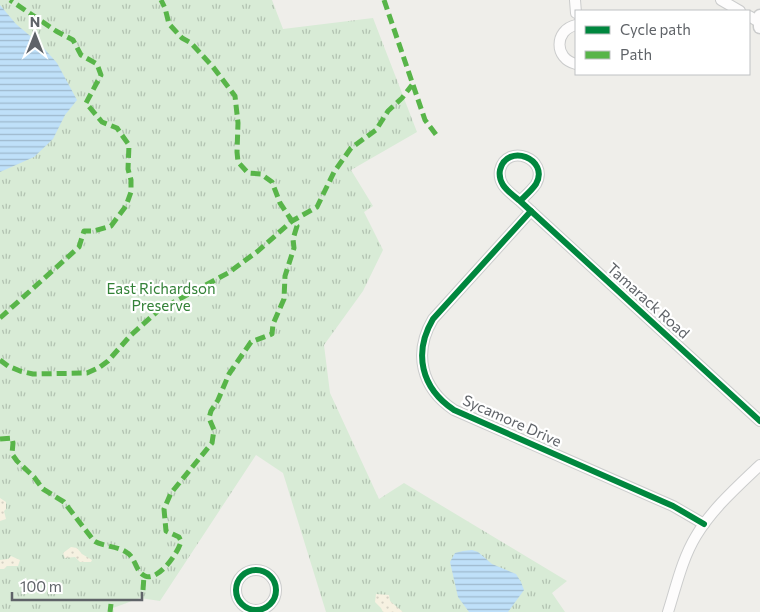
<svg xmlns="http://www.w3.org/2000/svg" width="760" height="612" font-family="Commissioner,sans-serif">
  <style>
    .grass { fill: url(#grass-tufts) }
    .sand { fill: url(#sand-dots) }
    .water { fill: url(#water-rules) }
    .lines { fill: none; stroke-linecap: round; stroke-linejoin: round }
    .minor-casing { stroke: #cbcccc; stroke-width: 12 }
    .tertiary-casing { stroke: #cbcccc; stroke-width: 15 }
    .minor { stroke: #fdfcfc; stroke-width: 10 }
    .tertiary { stroke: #fdfcfc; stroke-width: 12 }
    .quiet { stroke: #58b549; stroke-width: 5; stroke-dasharray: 10 5; stroke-linecap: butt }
    .cycleway-casing { stroke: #fff; stroke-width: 9 }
    .cycleway { stroke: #00873e; stroke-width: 6 }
    .labels { text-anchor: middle; stroke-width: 4.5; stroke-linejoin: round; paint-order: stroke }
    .park-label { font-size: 15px; fill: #348238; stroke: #fff }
    .street-label { font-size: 15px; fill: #5f6368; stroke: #fff }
  </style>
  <defs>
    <pattern id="grass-tufts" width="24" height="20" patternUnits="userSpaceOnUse" patternTransform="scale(1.25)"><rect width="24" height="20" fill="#d8ebd6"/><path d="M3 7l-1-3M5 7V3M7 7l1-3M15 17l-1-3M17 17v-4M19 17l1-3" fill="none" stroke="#b2c2b1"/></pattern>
    <pattern id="sand-dots" width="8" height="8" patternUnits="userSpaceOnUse" patternTransform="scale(1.25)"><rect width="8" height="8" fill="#f6f1e1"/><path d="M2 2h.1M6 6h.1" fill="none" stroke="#d5d1c4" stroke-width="1.8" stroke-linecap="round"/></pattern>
    <pattern id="water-rules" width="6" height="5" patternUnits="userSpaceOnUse" patternTransform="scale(1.25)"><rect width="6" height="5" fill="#bfe0f9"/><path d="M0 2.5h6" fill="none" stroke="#9eb9cd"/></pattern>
  </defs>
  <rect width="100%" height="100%" fill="#efeeea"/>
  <!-- grass -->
  <path class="grass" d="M0,0H272L283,29L373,18L417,132L351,170L373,206L364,212L383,250L363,291L324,345L330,393L379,499L404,483L567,581L552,593L565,612H326L283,473L256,455L160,601L140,598L113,608L114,612H0Z"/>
  <!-- sand -->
  <g class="sand">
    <path d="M0,498L6,502V509L4,511L6,519L0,521Z"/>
    <path d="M71,547L77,548L82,554L92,560L91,562H80L75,557L65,558L63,553Z"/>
    <path d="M11,556L20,560L18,566H7L4,569H0V560L8,559Z"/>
    <path d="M376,594L389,595L390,601L403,612H383L381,608L375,602Z"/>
  </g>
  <!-- water -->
  <g class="water">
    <path d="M0,5L16,24L41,45L57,63L77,100L65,115L53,139L34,157L0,172Z"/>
    <path d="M472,550L478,552L492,564L516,574L521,582L524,590L508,612H469L458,597L450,562L455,553L463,551Z"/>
  </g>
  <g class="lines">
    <defs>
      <g id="minor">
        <path d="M575,0L576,13"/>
        <path d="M721,0L740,11"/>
        <path d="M749,16L759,22"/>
        <path d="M576,25C554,30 554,59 576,64"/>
        <path d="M520,201C525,196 532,190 536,184C550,159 507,142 500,170C499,175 500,180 503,185C507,191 514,196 520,201L760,421"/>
        <path d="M531,211L433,319C413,353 421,388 454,410L673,506L704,524"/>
        <circle cx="256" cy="590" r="20"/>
        <path d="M668,612C676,587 682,559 696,536C712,509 737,487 760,465"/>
      </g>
      <path id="tertiary" d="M760,16V27"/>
    </defs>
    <!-- minor casing -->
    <use href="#minor" class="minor-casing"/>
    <!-- tertiary casing -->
    <use href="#tertiary" class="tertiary-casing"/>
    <!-- minor -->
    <use href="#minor" class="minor"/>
    <!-- tertiary -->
    <use href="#tertiary" class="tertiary"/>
    <!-- quiet -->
    <g class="quiet">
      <path d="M384,0L425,120L437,136"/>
      <path d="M0,318L79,247L84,231H94L111,226L126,206L131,192V180L128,169L129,145L117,128L102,122L86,103L101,75L97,64L81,55L73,40L56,31L10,0"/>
      <path d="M0,360L8,366L20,371L33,374L87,373L100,367L108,361L130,336L159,310L228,273L258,251L292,221L317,207L334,172L351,148L376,130L388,111L402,98L412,85"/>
      <path d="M0,439L12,438L13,443L12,454L17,461L34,477L43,489L64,502L94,541C101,546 117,546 126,552C136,557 135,572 145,576C158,582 179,552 181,541L179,537L166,531L164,509L171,493L212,443L214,430L209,418L211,411L218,400L229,374L251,342L272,334L273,324L284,299L285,276L294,248L293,239L297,226L292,221L280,203L272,182L261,174L248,173L238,162L237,152L238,123L235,96L213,67L191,43L182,38L169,24L165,8L161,0"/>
      <path d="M143,590L144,576"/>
      <path d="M110,612L111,604"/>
    </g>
    <defs>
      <g id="cycleway">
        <path d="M520,201C525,196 532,190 536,184C550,159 507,142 500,170C499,175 500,180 503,185C507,191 514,196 520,201L760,421"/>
        <path d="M531,211L433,319C413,353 421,388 454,410L673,506L704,524"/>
        <circle cx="256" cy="590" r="20"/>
      </g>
    </defs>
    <!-- cycleway casing -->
    <use href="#cycleway" class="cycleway-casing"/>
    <!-- cycleway -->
    <use href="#cycleway" class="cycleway"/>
  </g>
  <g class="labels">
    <!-- park labels -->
    <g class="park-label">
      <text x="161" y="294">East Richardson<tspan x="161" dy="17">Preserve</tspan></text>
    </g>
    <!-- street labels -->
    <g class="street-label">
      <text transform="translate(648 301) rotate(42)" y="5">Tamarack Road</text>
      <text transform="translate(512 421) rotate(24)" y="5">Sycamore Drive</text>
    </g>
  </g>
  <!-- legend -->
  <rect x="575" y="10" width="175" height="65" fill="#ffffff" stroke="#bfc1c3"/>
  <rect x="585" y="26" width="25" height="8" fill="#00873e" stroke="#bfc1c3"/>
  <text x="620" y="35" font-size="15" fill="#5f6368">Cycle path</text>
  <rect x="585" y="51" width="25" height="8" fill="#58b549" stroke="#bfc1c3"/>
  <text x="620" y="60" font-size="15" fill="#5f6368">Path</text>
  <!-- north arrow -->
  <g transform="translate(35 35)" stroke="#ffffff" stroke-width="4" paint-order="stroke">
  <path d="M0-4L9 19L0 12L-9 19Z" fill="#5f6368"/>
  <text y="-8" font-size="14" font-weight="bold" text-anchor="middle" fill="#5f6368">N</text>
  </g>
  <!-- scale -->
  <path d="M12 592v8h130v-8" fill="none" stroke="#5f6368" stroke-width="2.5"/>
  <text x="20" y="592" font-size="15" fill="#5f6368" stroke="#ffffff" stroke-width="4" paint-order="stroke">100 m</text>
</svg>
